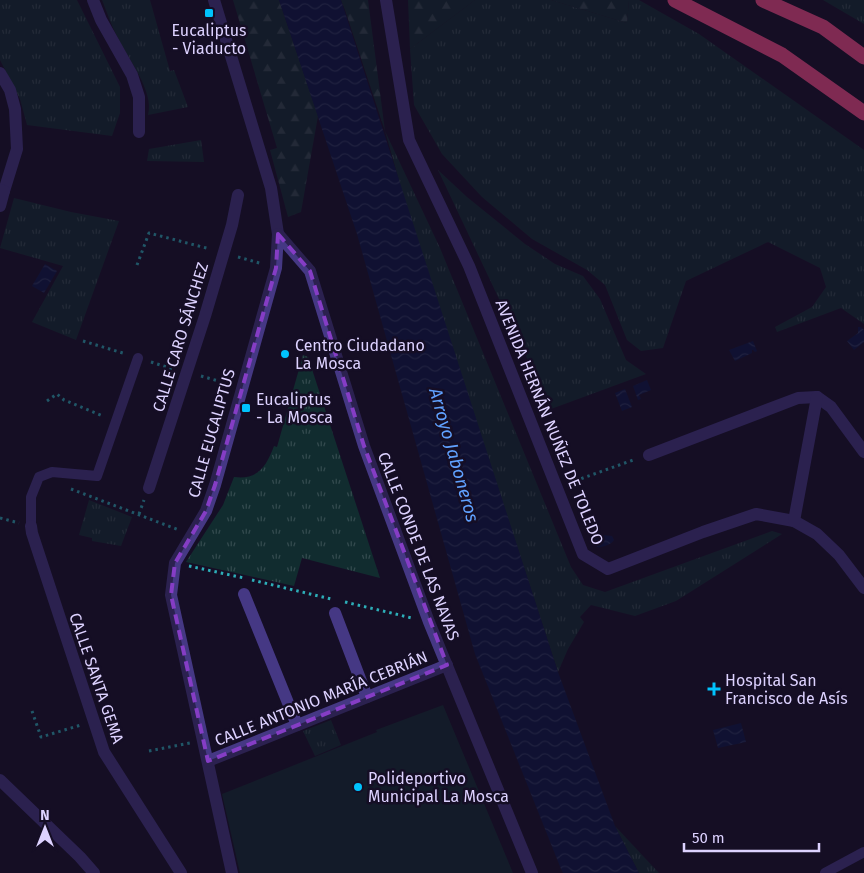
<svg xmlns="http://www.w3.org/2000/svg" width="864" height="873" font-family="'Fira Sans',sans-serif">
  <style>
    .grass { fill: url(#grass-tufts) }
    .forest { fill: url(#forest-firs) }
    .park { fill: #112c2f }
    .water { fill: url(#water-waves) }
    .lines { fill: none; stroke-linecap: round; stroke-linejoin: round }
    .path { stroke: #2daeb8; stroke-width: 3; stroke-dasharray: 2.5 4; stroke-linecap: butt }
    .service { stroke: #453884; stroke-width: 10 }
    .pedestrian { stroke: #453884; stroke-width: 12 }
    .minor { stroke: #453884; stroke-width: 12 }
    .motorway { stroke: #ff4d8b; stroke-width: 15 }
    .marked { fill: none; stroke: #853dc5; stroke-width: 4; stroke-dasharray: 10 6; stroke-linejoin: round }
    .poi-dot { fill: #00c3fd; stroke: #150e25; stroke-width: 2 }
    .labels { text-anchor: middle; stroke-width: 5; stroke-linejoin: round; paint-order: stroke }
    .poi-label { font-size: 16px; fill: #ddd2ff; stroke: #150e25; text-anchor: start }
    .street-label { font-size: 16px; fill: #ddd2ff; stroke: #150e25 }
    .water-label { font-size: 18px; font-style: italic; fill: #60a1ff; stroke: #150e25 }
  </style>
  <defs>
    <pattern id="grass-tufts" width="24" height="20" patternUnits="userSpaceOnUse" patternTransform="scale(1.25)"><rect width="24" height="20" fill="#112c2f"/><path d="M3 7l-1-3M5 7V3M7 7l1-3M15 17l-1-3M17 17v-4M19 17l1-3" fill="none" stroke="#334a4e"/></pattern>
    <pattern id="forest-firs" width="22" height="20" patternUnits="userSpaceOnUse" patternTransform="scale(1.25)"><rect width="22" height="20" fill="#112c2f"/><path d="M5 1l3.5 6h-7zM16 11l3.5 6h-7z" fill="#334a4e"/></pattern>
    <pattern id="water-waves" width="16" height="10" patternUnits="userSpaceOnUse" patternTransform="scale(1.25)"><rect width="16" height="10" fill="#091643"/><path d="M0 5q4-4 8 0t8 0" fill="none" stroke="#2c375f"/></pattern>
  </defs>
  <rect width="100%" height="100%" fill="#150e25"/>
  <!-- grass -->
  <g class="grass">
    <path d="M0,0H77L120,87V113L112,136L27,125L20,99L0,60Z"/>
    <path d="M102,0H150L170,71L174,70L188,107L148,115C155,92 127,57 117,36C111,25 107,12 102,0Z"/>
    <path d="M475,0H551L627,23L629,0H639L699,34L864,150V324L841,308L777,332L775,327L812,307L826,287L820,268L768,242L686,281L663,348L641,351L627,340L605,285L587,270L532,239L482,197L442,154L414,105L410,49Z"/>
    <path d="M823,0H864V24Z"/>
    <path d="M385,131L440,248L571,567L583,585L605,592L772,531L782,534L676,601L635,616L591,605L580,617L584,622L568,649L558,672L406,205Z"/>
    <path d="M201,140L204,162L147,161L149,149Z"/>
    <path d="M438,170L467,197L525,244L555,264L583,276L600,299L626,360L646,374L551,409Z"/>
    <path d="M14,198L71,212L119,221L76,340L32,322L63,266L0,248Z"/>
    <path d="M303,355L308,357L380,578L302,558L294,586L186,562L223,505L234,477C258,480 266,467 274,446L277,447Z"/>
    <path d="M89,500L132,517L121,546L92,541V538L79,535Z"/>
    <path d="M331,720L341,745L315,756L303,731Z"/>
    <path d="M615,826L659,873H639Z"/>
  </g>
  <!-- forest -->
  <g class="forest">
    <path d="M233,0H279L318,116L301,212L288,217L270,150L277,148Z"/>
    <path d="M341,0H368L385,131L345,10Z"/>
    <path d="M408,0H475L410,49Z"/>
    <path d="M551,0H629L627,23Z"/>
  </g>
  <!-- park -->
  <path class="park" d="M443,705L513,873H240L222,794L377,732L376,730Z"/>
  <!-- water -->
  <g class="water">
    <path d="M279,0H341L558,672L615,826L639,873H563L561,869L475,654L357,234Z"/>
    <path d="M45,264L57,271L44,293L32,286Z"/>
    <path d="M858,327H861L864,330V342L854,350L847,341L858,333Z"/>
    <path d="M753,341L757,351L755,352L753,350H752V353L735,361L729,350Z"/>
    <path d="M647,380L651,390L639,395L641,399L638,400L633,386Z"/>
    <path d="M625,389L632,407L622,411L615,393Z"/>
    <path d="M595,531H598L603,535L612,536L614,540C612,544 602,548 597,547L592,535Z"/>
    <path d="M741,723L746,742L718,748L713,730Z"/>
  </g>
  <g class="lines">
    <!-- path -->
    <g class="path">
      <path d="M238,257L263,264"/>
      <path d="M137,265L149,233L210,249"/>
      <path d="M83,341L126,354"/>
      <path d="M151,362L173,369"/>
      <path d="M201,376L229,384"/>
      <path d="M47,401L57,394L64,400L103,416"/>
      <path d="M569,483L636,459"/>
      <path d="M71,489L179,530"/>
      <path d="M139,514L144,500"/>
      <path d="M0,518L19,523"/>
      <path d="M189,566L244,578"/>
      <path d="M252,580L331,599"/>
      <path d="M345,602L412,618"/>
      <path d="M32,711L41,737L81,725"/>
      <path d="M149,751L190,743"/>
    </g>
    <!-- service -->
    <g class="service">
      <path d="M31,526V497L39,477L52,472L97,476L138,358"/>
      <path d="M825,873L864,852"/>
    </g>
    <!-- pedestrian -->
    <path class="pedestrian" d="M149,488L205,316L232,225L238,195"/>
    <!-- minor -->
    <g class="minor">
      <path d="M93,0L101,20L132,75L139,97V132"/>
      <path d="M214,0L271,188L278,234L276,268L215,485L206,511L175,563L171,595L232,873"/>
      <path d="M386,0L409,140L469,266L583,554L608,569L703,532L756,514L794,521L817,534L839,555L864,588"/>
      <path d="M0,73L10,90L15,109L17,149L4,191"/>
      <path d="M0,190L4,191L0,206"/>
      <path d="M278,234L310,271L364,446L429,622L532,873"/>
      <path d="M649,455L798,398L817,397L831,407L864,452"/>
      <path d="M794,521L817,397"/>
      <path d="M31,526L32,533L104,752L181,873"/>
      <path d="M244,594L297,725"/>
      <path d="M335,613L367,697"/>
      <path d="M208,761L447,665"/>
      <path d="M0,780L80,857L94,873"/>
    </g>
    <!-- motorway -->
    <g class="motorway">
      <path d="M675,0L782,55L864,113"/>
      <path d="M763,0L823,27L864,57"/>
    </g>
  </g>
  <!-- marked area -->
  <path d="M0 0H864V873H0ZM278,234L310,271L364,446L447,665L208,761L171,595L175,563L206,511L215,485L276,268Z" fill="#150e25" fill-opacity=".55" fill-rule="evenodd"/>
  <path class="marked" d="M278,234L310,271L364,446L447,665L208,761L171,595L175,563L206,511L215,485L276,268Z"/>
  <!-- markers -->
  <g class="poi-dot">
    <rect x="204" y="8" width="10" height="10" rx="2.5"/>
    <circle cx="285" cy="354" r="5"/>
    <rect x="241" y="403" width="10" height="10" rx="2.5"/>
    <path d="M711.5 681.5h5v5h5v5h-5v5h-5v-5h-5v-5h5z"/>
    <circle cx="358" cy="787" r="5"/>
  </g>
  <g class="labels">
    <!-- poi labels -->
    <g class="poi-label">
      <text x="209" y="36" text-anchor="middle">Eucaliptus<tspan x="209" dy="18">- Viaducto</tspan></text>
      <text x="295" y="351">Centro Ciudadano<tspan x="295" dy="18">La Mosca</tspan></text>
      <text x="256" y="405">Eucaliptus<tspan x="256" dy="18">- La Mosca</tspan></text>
      <text x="725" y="686">Hospital San<tspan x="725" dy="18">Francisco de Asís</tspan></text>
      <text x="368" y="784">Polideportivo<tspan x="368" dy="18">Municipal La Mosca</tspan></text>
    </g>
    <!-- street labels -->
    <g class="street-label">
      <text transform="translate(180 337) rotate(-73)" y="6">CALLE CARO SÁNCHEZ</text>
      <text transform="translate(550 422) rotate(68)" y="6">AVENIDA HERNÁN NUÑEZ DE TOLEDO</text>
      <text transform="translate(211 433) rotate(-74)" y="6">CALLE EUCALIPTUS</text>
      <text transform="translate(419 546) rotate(69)" y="6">CALLE CONDE DE LAS NAVAS</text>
      <text transform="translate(97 678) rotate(71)" y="6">CALLE SANTA GEMA</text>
      <text transform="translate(321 698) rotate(-22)" y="6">CALLE ANTONIO MARÍA CEBRIÁN</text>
    </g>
    <!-- water labels -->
    <g class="water-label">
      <text transform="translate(454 455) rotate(74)" y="6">Arroyo Jaboneros</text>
    </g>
  </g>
  <!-- north arrow -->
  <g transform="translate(45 828)" stroke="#150e25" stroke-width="4" paint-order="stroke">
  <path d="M0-4L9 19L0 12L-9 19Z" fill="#ddd2ff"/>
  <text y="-8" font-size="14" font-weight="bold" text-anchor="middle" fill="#ddd2ff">N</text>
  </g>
  <!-- scale -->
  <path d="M684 843v8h135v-8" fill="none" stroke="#ddd2ff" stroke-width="2.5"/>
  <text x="692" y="843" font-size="15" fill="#ddd2ff" stroke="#150e25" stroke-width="4" paint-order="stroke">50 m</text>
</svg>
